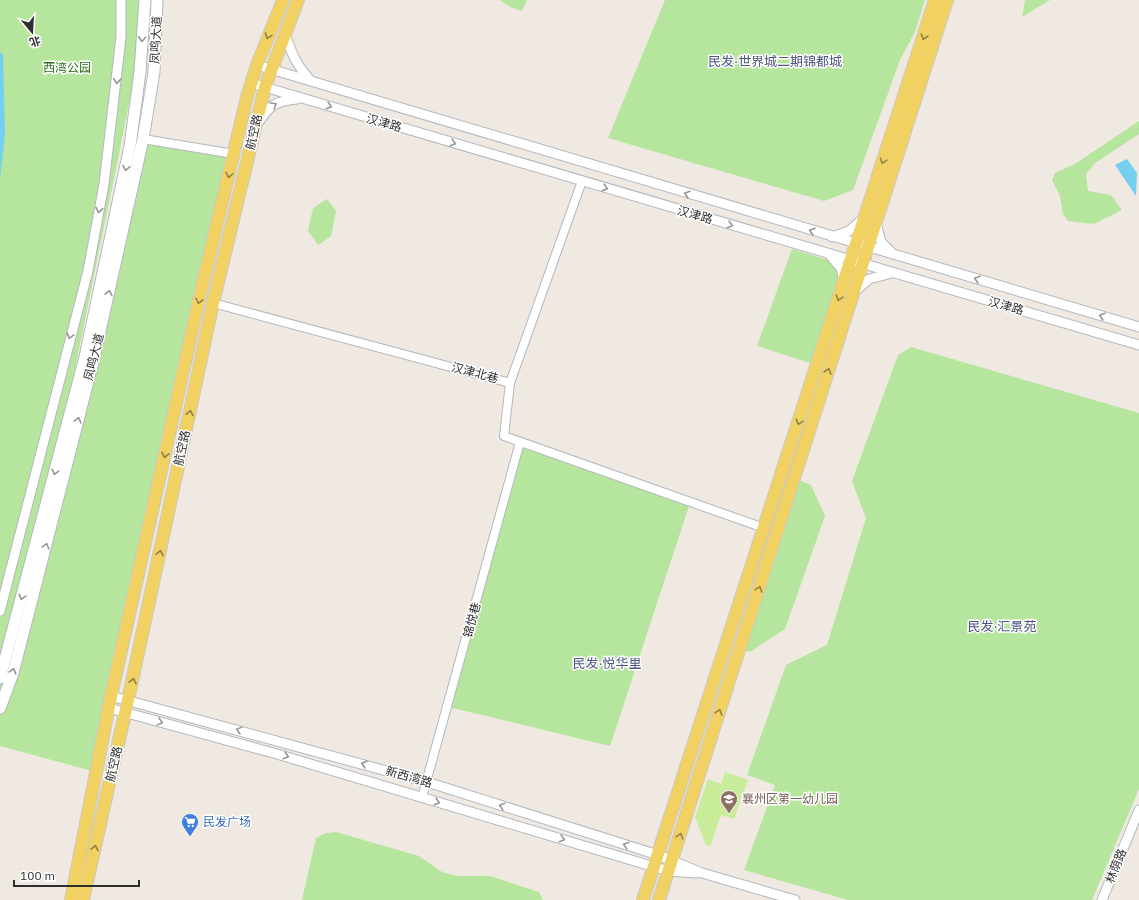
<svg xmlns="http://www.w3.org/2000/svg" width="1139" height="900" font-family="'IBM Plex Sans','Noto Sans SC',sans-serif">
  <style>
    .green { fill: #b6e59e }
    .pitch { fill: #c9ec9a }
    .water { fill: #75cff0 }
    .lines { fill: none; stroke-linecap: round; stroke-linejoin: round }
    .minor-casing { stroke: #b4b7c1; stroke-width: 10 }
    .tertiary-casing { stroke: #b4b7c1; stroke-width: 11 }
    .secondary-casing { stroke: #b4b7c1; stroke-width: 13 }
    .primary-casing { stroke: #c9c9c9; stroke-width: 14 }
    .minor { stroke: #fff; stroke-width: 8 }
    .tertiary { stroke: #fff; stroke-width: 9 }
    .secondary { stroke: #fff; stroke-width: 11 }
    .primary { stroke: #f2d163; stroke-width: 12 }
    .oneway { stroke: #908048 }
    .oneway2 { stroke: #969696 }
    .labels { text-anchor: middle; stroke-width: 3; stroke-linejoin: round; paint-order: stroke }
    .street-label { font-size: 12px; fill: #2e2e2e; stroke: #fff }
    .park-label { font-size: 12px; fill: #2c6e1b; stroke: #fff }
    .education-label { font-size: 12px; fill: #785e54; stroke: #fff; text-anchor: start }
    .shop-label { font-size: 12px; fill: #366cbe; stroke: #fff; text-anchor: start }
    .neighbourhood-label { font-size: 13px; fill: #4d5680; stroke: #fff }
  </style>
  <rect width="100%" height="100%" fill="#efe9e1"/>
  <!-- green -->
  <g class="green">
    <path d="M0,0H145L136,67L123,134L15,662L143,139L234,154L96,772L0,746Z"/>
    <path d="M500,0H527L522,11L510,7Z"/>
    <path d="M665,0H925L915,32L900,60L853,190L824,201L608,138Z"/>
    <path d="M1025,0H1050L1022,17Z"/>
    <path d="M1139,121V134L1095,163L1086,174L1088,191L1111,195L1122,210L1094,224L1068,221L1063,214L1060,196L1052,180L1055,173L1075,164Z"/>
    <path d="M327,199L336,211L331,236L318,245L308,231L313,208Z"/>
    <path d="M792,249L831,261L838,269L841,282L813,364L757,346Z"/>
    <path d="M911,347L1139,413V789L1092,900H848L744,870L775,785L747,775L786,665L827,645L866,518L852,481L898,355Z"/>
    <path d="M522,446L690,503L610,746L449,707Z"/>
    <path d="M794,478L811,485L825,516L785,629L750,652L739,649Z"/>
    <path d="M336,832L419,856L442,872L456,876H490L539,892L543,900H302L316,838L326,833Z"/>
  </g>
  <!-- pitch -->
  <path class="pitch" d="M725,772L748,780L734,819L721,815L710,847L706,845L695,817L708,779L721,784Z"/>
  <!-- water -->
  <g class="water">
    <path d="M0,52L3,54L5,134L0,179Z"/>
    <path d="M1127,159L1137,173L1136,196L1115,165Z"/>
  </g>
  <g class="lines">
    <defs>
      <g id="minor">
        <path d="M143,139L234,154"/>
        <path d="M213,303L510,383L504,436L764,528"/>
        <path d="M510,383L582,181"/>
        <path d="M422,797L520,442"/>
      </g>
      <g id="tertiary">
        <path d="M285,34C292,54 296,65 311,81"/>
        <path d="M257,65L1139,327"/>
        <path d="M251,83L1139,345"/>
        <path d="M258,123C270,105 275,101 297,99"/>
        <path d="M876,223L881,242L893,254"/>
        <path d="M832,237L849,231L864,218"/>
        <path d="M830,255L841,268L844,281"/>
        <path d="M853,293L869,279L892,273"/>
        <path d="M0,611L88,271L104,184L121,37V0"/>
        <path d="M111,696L427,782L658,855L702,873L795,900"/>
        <path d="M109,708L277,754L668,871L696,873"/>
        <path d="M1102,900L1139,810"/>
      </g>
      <g id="secondary">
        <path d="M0,678L85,357L130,146L140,72L145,0"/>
        <path d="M0,708L13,673L94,358L143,139L154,72L157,0"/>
      </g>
      <g id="primary">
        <path d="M71,900L111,696L199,300L247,97L257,65L283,0"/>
        <path d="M83,900L128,700L213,303L265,87L298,0"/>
        <path d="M643,900L935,0"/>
        <path d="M659,900L947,0"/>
      </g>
    </defs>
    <!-- minor casing -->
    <use href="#minor" class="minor-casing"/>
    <!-- tertiary casing -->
    <use href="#tertiary" class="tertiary-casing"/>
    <!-- secondary casing -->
    <use href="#secondary" class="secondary-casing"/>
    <!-- primary casing -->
    <use href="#primary" class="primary-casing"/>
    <!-- minor -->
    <use href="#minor" class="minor"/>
    <!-- tertiary -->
    <use href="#tertiary" class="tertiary"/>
    <!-- secondary -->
    <use href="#secondary" class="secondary"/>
    <!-- primary -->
    <use href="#primary" class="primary"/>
  </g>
  <!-- one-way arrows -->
  <defs><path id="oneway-chevron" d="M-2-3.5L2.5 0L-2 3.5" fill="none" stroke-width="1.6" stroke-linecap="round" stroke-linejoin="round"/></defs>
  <g class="oneway">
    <use href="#oneway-chevron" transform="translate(268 36) rotate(111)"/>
    <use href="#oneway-chevron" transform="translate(924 37) rotate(108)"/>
    <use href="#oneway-chevron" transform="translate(883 161) rotate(108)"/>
    <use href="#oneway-chevron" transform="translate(229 175) rotate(103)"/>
    <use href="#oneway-chevron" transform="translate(839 298) rotate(108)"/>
    <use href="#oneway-chevron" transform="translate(199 301) rotate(103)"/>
    <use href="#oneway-chevron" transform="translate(828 371) rotate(-72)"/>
    <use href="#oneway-chevron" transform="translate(190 413) rotate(-78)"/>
    <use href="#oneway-chevron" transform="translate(799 422) rotate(108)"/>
    <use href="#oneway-chevron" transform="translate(165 455) rotate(102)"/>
    <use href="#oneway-chevron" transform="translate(160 553) rotate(-78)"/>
    <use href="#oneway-chevron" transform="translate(759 589) rotate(-72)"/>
    <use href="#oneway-chevron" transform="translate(133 681) rotate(-78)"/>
    <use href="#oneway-chevron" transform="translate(719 712) rotate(-72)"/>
    <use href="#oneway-chevron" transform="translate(680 836) rotate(-72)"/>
    <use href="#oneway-chevron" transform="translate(95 848) rotate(-77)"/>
  </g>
  <g class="oneway2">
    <use href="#oneway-chevron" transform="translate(142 39) rotate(94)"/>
    <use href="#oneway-chevron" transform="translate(117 81) rotate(96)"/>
    <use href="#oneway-chevron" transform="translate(274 105) rotate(-31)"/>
    <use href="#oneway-chevron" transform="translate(329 106) rotate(16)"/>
    <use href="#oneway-chevron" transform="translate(453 143) rotate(16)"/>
    <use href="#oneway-chevron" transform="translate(126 168) rotate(102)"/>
    <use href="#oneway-chevron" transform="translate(605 188) rotate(16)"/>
    <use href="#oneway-chevron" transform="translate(687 194) rotate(-163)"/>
    <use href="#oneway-chevron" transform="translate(99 210) rotate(101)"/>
    <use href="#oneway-chevron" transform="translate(730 225) rotate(16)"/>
    <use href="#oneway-chevron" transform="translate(812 231) rotate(-163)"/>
    <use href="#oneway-chevron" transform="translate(977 279) rotate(-164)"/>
    <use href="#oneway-chevron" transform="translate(109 293) rotate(-77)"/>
    <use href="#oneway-chevron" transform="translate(1102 316) rotate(-164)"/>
    <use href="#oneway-chevron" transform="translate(70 336) rotate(105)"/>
    <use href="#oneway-chevron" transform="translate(78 420) rotate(-75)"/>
    <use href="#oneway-chevron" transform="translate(55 472) rotate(105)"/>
    <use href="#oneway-chevron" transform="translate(46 546) rotate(-75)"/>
    <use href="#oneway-chevron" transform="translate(22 597) rotate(105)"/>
    <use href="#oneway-chevron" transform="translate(13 671) rotate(-74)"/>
    <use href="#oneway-chevron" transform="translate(160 722) rotate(15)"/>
    <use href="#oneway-chevron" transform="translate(239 730) rotate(-165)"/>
    <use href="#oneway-chevron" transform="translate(286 756) rotate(17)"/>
    <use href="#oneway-chevron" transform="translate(364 764) rotate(-164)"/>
    <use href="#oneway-chevron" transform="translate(437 802) rotate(17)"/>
    <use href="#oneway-chevron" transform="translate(502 806) rotate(-163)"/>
    <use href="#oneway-chevron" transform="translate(562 839) rotate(17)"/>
    <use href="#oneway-chevron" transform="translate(626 845) rotate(-163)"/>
  </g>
  <!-- icons -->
  <defs>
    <symbol id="school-pin" viewBox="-11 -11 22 30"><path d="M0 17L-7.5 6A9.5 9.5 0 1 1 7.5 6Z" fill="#8d6e63" stroke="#fff"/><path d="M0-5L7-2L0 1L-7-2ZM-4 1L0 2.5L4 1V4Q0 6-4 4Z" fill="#fff"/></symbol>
    <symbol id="supermarket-pin" viewBox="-11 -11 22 30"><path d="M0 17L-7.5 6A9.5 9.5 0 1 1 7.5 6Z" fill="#3f7fe0" stroke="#fff"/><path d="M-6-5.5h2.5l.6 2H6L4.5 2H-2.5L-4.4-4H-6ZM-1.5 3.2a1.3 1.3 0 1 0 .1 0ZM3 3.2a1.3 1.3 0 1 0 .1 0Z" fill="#fff"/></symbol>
  </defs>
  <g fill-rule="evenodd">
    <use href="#school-pin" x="719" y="789" width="20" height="27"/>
    <use href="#supermarket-pin" x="180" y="812" width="20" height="27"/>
  </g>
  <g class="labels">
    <!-- street labels -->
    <g class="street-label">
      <text transform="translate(156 40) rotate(-87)" y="4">凤鸣大道</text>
      <text transform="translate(384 123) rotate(16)" y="4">汉津路</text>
      <text transform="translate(254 132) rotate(-77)" y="4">航空路</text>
      <text transform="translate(695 215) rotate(16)" y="4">汉津路</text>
      <text transform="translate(1006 306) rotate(16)" y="4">汉津路</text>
      <text transform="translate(94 357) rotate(-76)" y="4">凤鸣大道</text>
      <text transform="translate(475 373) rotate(15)" y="4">汉津北巷</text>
      <text transform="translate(182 448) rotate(-78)" y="4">航空路</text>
      <text transform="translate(472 620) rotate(-75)" y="4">锦悦巷</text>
      <text transform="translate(114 764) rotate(-77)" y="4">航空路</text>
      <text transform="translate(409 777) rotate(16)" y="4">新西湾路</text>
      <text transform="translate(1116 866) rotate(-68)" y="4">林荫路</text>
    </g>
    <!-- park labels -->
    <g class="park-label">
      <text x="67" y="72">西湾公园</text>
    </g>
    <!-- education labels -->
    <g class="education-label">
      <text x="742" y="803">襄州区第一幼儿园</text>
    </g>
    <!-- shop labels -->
    <g class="shop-label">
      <text x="203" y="826">民发广场</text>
    </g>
    <!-- neighbourhood labels -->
    <g class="neighbourhood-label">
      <text x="775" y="66">民发·世界城二期锦都城</text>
      <text x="1002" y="631">民发·汇景苑</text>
      <text x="607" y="668">民发·悦华里</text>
    </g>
  </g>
  <!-- north arrow -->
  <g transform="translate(32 32) rotate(162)" stroke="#ffffff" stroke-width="3" paint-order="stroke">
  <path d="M0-3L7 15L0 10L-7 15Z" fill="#2e2e2e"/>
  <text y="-6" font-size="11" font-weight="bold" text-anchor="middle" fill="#2e2e2e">北</text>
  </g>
  <!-- scale -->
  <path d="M14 880v6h125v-6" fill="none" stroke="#2e2e2e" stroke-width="2"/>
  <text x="20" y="880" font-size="12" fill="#2e2e2e" stroke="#ffffff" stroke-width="3" paint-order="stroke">100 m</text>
</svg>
